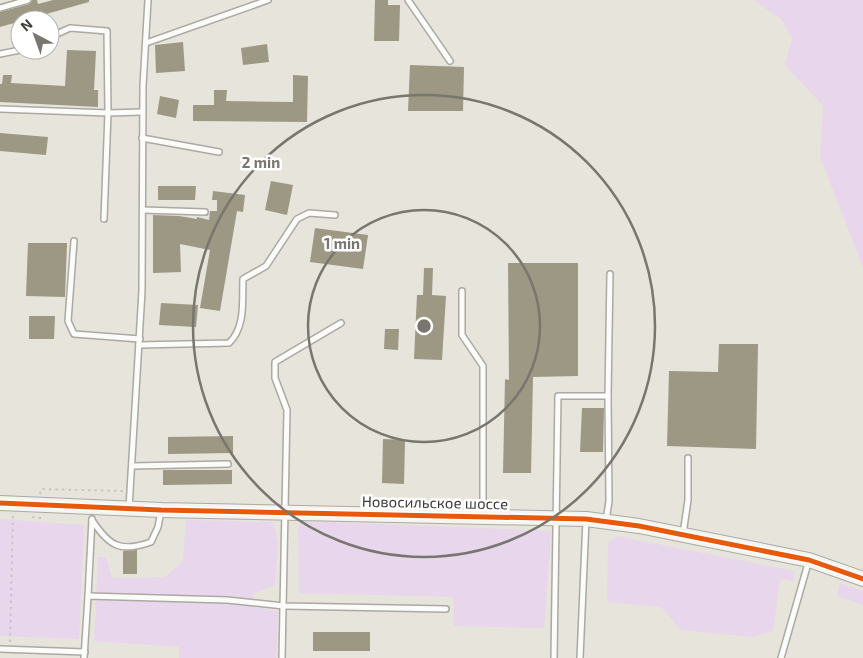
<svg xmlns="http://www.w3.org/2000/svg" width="863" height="658" font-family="'Exo 2',sans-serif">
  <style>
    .green { fill: #e8d7ec }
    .building { fill: #9c9884 }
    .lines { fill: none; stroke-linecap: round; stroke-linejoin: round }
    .lane-casing { stroke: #aba9a2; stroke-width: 8 }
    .secondary-casing { stroke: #aba9a2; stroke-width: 16 }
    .path { stroke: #c6c6c3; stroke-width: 2; stroke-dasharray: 2.5 4; stroke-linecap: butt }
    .lane { stroke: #fbfbfa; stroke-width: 5 }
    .secondary { stroke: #f4f4f0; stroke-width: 14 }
    .cycleway-casing { stroke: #fff; stroke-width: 8 }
    .cycleway { stroke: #e8590c; stroke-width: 5 }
    .ring { fill: none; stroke: #78766e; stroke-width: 2.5 }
    .labels { text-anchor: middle; stroke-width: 5; stroke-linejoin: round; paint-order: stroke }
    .street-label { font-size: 15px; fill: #3c3b34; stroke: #fff }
    .centre { fill: #78766e; stroke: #fff; stroke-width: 2.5 }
    .ring-label { font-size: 15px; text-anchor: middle; font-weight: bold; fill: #78766e; stroke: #fff; stroke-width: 5; stroke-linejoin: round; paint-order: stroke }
  </style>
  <rect width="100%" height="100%" fill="#e6e4db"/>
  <!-- green -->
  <g class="green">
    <path d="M754,0H863V267L820,157L823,106L785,65L792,38L781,19Z"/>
    <path d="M0,519L84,525L79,639L0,636Z"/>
    <path d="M186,520L273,522L278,543L275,585L254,593L252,607L278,611L276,658H179V647L94,641L98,557H106L112,578L165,577L183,561Z"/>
    <path d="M302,521L551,531L544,628L454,626L453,597L299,593L298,527Z"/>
    <path d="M617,536L794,571L793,581L780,579L773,631L751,637L681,630L661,607L607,602L608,543Z"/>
    <path d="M840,583L863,591V605L837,596Z"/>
  </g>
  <!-- building -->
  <g class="building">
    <path d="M32,0H37L38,4L53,0H89V2L0,27V12L29,4Z"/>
    <path d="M375,0H388V5H400L399,41H374Z"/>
    <path d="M183,42L185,71L156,73L155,45Z"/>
    <path d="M267,44L269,62L243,65L241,48Z"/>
    <path d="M67,50L96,51L94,90H98V107L0,102V84H2L3,75H12L11,83L65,86Z"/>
    <path d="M410,65L464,67L463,111H408Z"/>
    <path d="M293,75L308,76L307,122L193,121V105H214V90H227L226,101L293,102Z"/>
    <path d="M160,96L179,100L176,118L157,114Z"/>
    <path d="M0,133L48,137L46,155L0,151Z"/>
    <path d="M271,181L293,185L287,215L265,210Z"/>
    <path d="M158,186H196L195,200H158Z"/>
    <path d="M213,191L245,195L243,212L237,211L220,311L200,308L210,250L180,244L181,272L153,273V215L179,216L197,219V217L209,220L210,211H217V200H212Z"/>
    <path d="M315,228L368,235L363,269L310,262Z"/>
    <path d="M28,243H67L65,297L26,296Z"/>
    <path d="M508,263H578V376L533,377L531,473H503L505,379L509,380Z"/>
    <path d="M424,268H433L432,295L446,296L442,360L414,359L417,295H423Z"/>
    <path d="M161,303L198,305L196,327L159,325Z"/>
    <path d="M29,316H55L54,339H29Z"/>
    <path d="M385,329H399L398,350L384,349Z"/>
    <path d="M719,344H758L756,449L667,446L669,371L718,372Z"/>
    <path d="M582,408H604L603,452H580Z"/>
    <path d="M233,436V453L168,454V437Z"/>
    <path d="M383,439L405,440L404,484L382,483Z"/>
    <path d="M163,470H232V484L163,485Z"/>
    <path d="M137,550V574H123V551Z"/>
    <rect x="313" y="632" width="57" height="19"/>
  </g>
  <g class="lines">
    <defs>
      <g id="lane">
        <path d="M408,0L450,61"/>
        <path d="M0,8L28,0"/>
        <path d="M146,43L268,0"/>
        <path d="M0,54L20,50"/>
        <path d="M0,109L108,113L107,31L70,28L50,37"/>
        <path d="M142,138L219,152"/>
        <path d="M143,210L205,212"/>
        <path d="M104,219L108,113L142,112"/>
        <path d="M74,241L68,321L74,334L140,339"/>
        <path d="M462,291V335L483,366V516"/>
        <path d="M139,345L229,343C246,327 242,300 243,279L266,266L297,219L309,213L335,215"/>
        <path d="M608,396L610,274"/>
        <path d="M132,466L228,464"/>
        <path d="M129,508L142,291L143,86L148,0"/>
        <path d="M92,520C109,546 120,553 151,542L158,527L161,511"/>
        <path d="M683,534L688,500V458"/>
        <path d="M88,596L92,519"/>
        <path d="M0,649L85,652"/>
        <path d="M84,658L88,596L227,600L284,606L446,609"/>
        <path d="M282,658L287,410L275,378V362L341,323"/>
        <path d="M554,658L558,396H608L609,501L606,521"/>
        <path d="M580,658L586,520"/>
        <path d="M781,658L809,560"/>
      </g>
      <path id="secondary" d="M0,503L161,510L586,519L639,526L809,560L863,579"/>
    </defs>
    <!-- lane casing -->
    <use href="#lane" class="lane-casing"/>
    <!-- secondary casing -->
    <use href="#secondary" class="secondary-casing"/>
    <!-- path -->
    <g class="path">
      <path d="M40,494L41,489L123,491"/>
      <path d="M32,517L41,518V516"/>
      <path d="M10,642L13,516"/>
    </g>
    <!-- lane -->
    <use href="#lane" class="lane"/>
    <!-- secondary -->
    <use href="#secondary" class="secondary"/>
    <defs>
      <path id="cycleway" d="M0,503L161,510L586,519L639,526L809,560L863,579"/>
    </defs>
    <!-- cycleway casing -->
    <use href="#cycleway" class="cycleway-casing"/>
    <!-- cycleway -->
    <use href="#cycleway" class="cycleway"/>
  </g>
  <!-- distance rings -->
  <g class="ring">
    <circle cx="424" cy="326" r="116"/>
    <circle cx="424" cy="326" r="231"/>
  </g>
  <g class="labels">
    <!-- street labels -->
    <g class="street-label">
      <text transform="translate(435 503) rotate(1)" y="5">Новосильское шоссе</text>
    </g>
  </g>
  <circle cx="424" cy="326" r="8" class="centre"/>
  <g class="ring-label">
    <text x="261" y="168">2 min</text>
    <text x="342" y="249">1 min</text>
  </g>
  <!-- north arrow -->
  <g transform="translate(35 35) rotate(319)"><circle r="24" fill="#ffffff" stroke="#b1b1ae"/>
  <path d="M0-4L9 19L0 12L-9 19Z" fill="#78766e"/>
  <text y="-8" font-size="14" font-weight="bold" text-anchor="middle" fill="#3c3b34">N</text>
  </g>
</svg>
